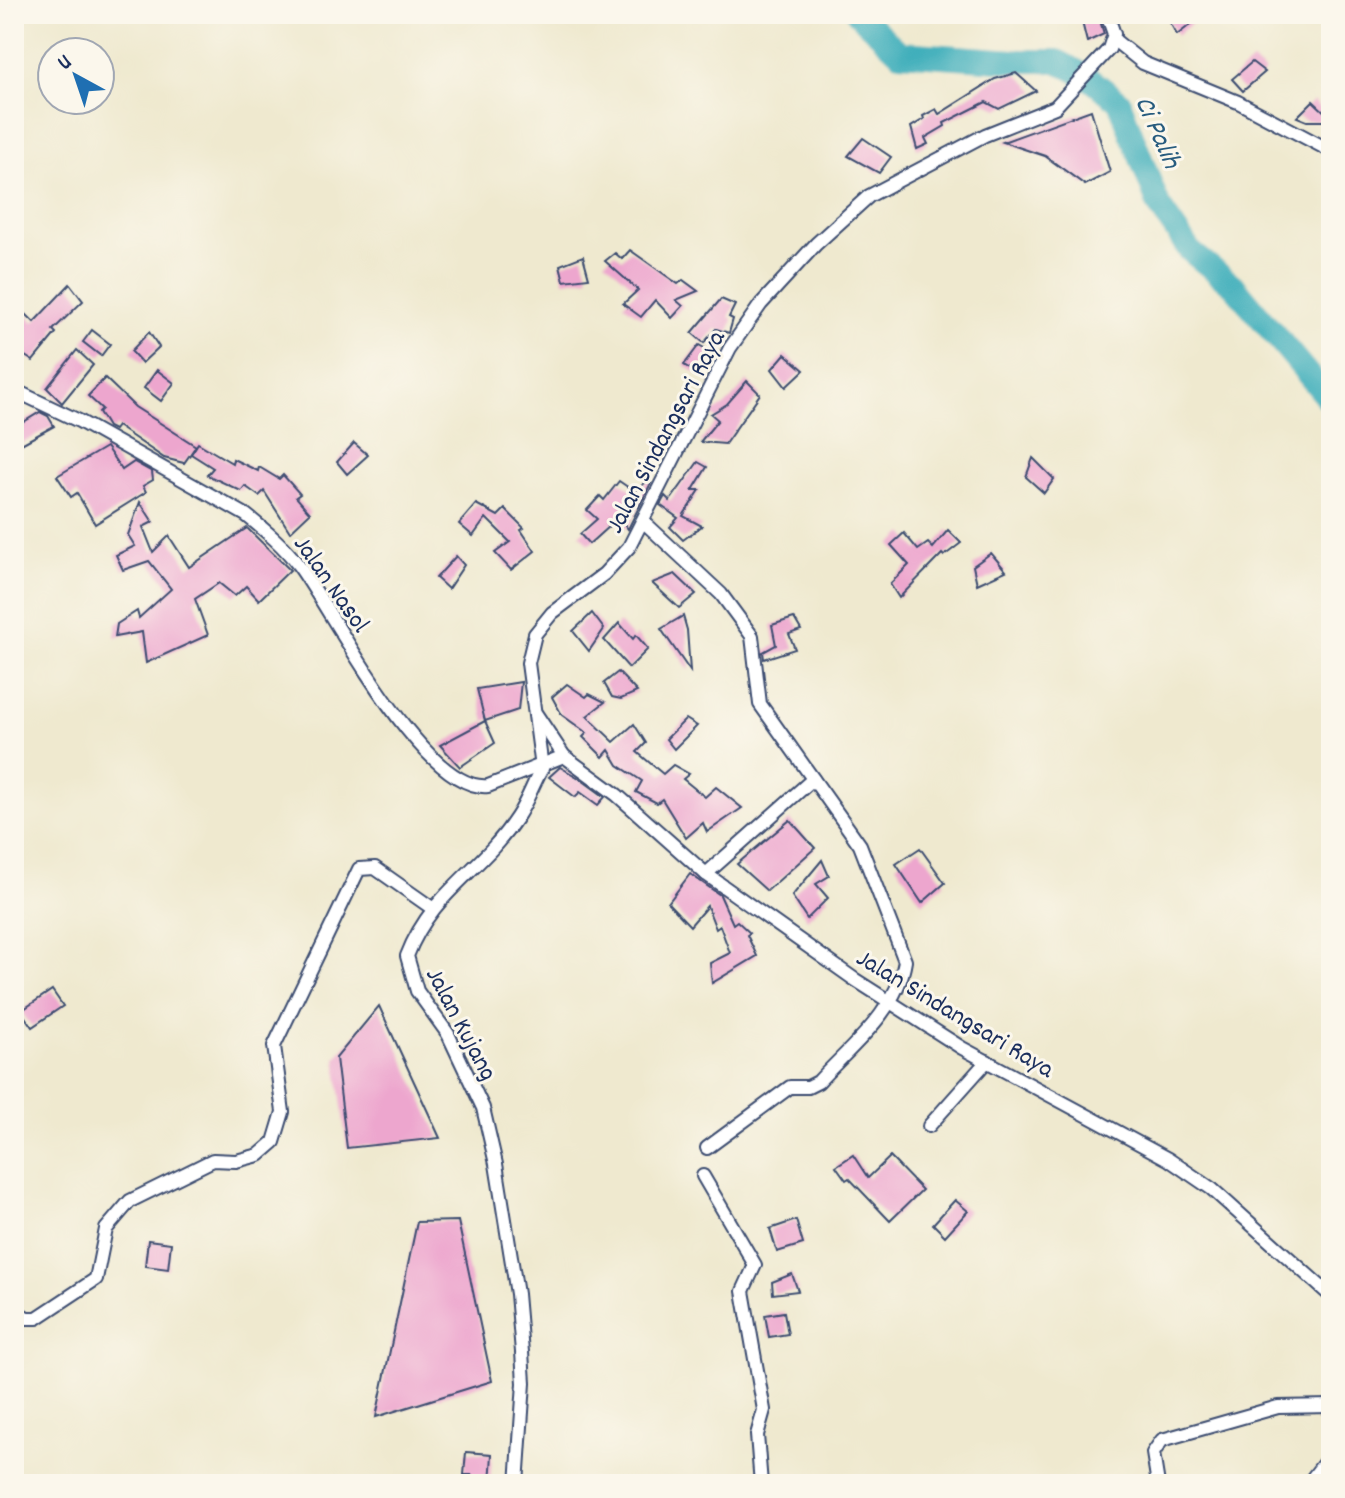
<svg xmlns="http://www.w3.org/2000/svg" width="1345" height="1498" font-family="Dekko,sans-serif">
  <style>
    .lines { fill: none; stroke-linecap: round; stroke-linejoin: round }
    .river { stroke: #3fafbb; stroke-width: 24 }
    .building { fill: #eda6ce }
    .street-casing { stroke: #3b4b6f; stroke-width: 16 }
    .street { stroke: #fff; stroke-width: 12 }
    .labels { text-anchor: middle; stroke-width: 6; stroke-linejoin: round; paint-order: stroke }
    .street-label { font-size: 26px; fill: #1b2f5e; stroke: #fbf7ec }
    .water-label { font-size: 28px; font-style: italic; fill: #285c7f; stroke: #fbf7ec }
  </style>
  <rect width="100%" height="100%" fill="#fbf7ec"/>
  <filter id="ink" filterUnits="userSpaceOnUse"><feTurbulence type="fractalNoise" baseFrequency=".0125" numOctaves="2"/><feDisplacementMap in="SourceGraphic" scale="16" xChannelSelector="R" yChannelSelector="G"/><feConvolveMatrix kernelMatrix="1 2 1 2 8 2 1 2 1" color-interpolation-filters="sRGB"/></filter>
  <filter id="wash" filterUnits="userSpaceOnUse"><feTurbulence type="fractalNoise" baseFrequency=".006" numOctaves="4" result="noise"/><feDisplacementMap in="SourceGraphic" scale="32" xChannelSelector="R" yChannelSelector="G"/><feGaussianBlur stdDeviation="1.8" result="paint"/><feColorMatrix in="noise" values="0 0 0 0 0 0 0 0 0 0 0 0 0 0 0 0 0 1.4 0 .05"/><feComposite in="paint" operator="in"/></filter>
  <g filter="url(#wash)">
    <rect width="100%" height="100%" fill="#efe9cf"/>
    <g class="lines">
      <!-- river -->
      <path class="river" d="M858,14L900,53L1014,61H1057L1086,76L1119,101L1159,206L1190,251L1235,287L1331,402"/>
    </g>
    <g id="blocks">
      <!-- building -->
      <g class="building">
        <path d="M1080,14H1098L1104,34L1087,42Z"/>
        <path d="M1165,14H1204L1177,35Z"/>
        <path d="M1252,62L1265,72L1243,91L1232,79Z"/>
        <path d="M1016,73L1036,91L999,109L986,102L944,123L945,126L925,138L928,144L917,149L911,127L924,119L923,116L936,109L939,114L995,79Z"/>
        <path d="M1313,101L1331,118V121H1307L1297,117Z"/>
        <path d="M1091,110L1110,172L1085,185L1045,156L1003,142Z"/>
        <path d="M863,138L891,157L879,173L848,156Z"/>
        <path d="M630,250L678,284L683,280L698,291L676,300L683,306L672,318L655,300L641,317L623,304L638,290L605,261L615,253L622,259Z"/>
        <path d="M583,256L589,278L564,281L560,265Z"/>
        <path d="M70,284L83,301L53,330L56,333L33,361L14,349V323L26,314L34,322Z"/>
        <path d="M721,299L735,305L729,317L733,319L729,333L716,329L704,343L692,333Z"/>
        <path d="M92,330L110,344L101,356L83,342Z"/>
        <path d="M149,332L159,347L142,363L131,351Z"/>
        <path d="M699,345L714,354L698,374L684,365Z"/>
        <path d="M77,350L93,365L62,403L47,388Z"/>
        <path d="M785,354L804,370L786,387L772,369Z"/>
        <path d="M157,370L174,383L161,401L144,388Z"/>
        <path d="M105,378L135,407L196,446L184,463L164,458L117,426L114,430L108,427L99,412L102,409L88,396Z"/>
        <path d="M747,381L760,394L725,444L700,442L718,420L711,414L727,404Z"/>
        <path d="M40,412L48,416L54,426L14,448V428Z"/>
        <path d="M198,443L232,463L233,459L258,471L259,467L279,479L283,475L300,494L296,497L310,513L290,532L264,491L259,496L245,486L241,491L207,475L213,468L191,454Z"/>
        <path d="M354,443L368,455L347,474L337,462Z"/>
        <path d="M106,447L122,470L134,462L152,472L153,480L143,486L146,492L95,524L77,493L71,497L57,476Z"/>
        <path d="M1033,458L1054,479L1044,493L1026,477Z"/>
        <path d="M698,462L707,467L693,490H700L683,516L702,526L683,540L670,527L678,518L660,505L665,496L670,501Z"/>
        <path d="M648,480L651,483L628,529L619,517L589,544L580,534L597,519L587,510L600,496L604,500L619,481L635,492Z"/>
        <path d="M140,502L153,522L143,527L153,552L169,536L189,567L247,528L290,570L259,600L246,586L235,596L219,583L195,599L208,635L146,663L142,632L115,637L117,624L137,611L139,618L171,589L149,561L123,570L116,555L135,546L128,535Z"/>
        <path d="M476,504L498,516L505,509L524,528L521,530L535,551L511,570L495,553L510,542L486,518L473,536L459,524Z"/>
        <path d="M948,530L961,543L944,556L942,554L899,598L890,584L909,565L891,545L904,533L918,550L928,543L933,548Z"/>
        <path d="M991,553L1006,571L977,584L973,566Z"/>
        <path d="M456,556L464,565L448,589L436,578Z"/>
        <path d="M675,574L696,594L679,608L652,583Z"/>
        <path d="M592,613L604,629L589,651L573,631Z"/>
        <path d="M683,616L687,630L690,671L661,629Z"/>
        <path d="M794,618L801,630L789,634L795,649L764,659L763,652L776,645L772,625Z"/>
        <path d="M619,623L633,639L636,635L648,649L629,668L604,640Z"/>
        <path d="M618,672L637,692L621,699L612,697L604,683Z"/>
        <path d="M521,682L518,710L485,721L477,689Z"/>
        <path d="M567,684L586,697L589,694L605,702L587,716L614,742L634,724L646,743L637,752L663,774L673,765L689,774L683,779L705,797L716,787L742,808L707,832L703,823L686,838L662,799L657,803L636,792L642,781L618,765L609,750L603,757L583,737L587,733L562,715L552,697Z"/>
        <path d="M686,719L697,726L674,749L666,739Z"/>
        <path d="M485,721L495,743L460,767L440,745Z"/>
        <path d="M560,767L579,778L605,797L598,805L580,792L575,797L549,777Z"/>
        <path d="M790,820L815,848L767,891L737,864Z"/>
        <path d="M920,848L945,883L922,903L896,864Z"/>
        <path d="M822,860L829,876L816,884L828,898L807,919L792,896Z"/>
        <path d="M690,874L720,895L733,924L737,921L750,933L747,935L757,956L712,983L710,963L730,953L720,926L716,929L707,906L690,926L668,903Z"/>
        <path d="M52,990L63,1006L32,1027L21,1011Z"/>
        <path d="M379,1006L440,1138L347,1148L336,1058Z"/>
        <path d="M853,1155L868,1178L890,1157L922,1190L890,1221L849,1178L846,1180L836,1166Z"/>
        <path d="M955,1200L968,1211L945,1236L933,1224Z"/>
        <path d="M796,1220L803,1244L777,1252L770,1229Z"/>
        <path d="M458,1221L492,1381L376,1417L417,1222Z"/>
        <path d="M148,1240L171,1243L168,1269L145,1266Z"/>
        <path d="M792,1274L798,1291L773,1294L772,1282Z"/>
        <path d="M784,1312L788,1334L769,1337L765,1315Z"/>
        <path d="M466,1452L492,1454L490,1484H471L472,1475H464Z"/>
      </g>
    </g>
  </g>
  <g filter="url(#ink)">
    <use href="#blocks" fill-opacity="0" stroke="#3b4b6f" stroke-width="2"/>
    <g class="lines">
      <defs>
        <g id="street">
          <path d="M1113,39L1143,63L1238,102L1331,151"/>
          <path d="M14,390L79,421L246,515C266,531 284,546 299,566C335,615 424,793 488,786L564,756"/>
          <path d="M644,522L721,594L752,636L760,704L860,845L905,961C897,1012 850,1047 818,1082L808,1087H790L707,1148"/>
          <path d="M536,714L564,756L617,795L706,874L854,979L962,1048L1168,1159L1212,1189L1331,1296"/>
          <path d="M542,768L528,663L535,634L552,613L604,574L629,547L730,348L761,304L816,244L869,196L985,135L1055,107L1109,49L1114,34L1107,14"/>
          <path d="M706,874L813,779"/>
          <path d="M929,1126L987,1061"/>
          <path d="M703,1176L755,1265L743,1291L764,1410L757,1435L761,1484"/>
          <path d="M14,1310L27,1318H37L96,1279L106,1229L130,1201L213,1160L236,1161L259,1155L274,1142L283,1112L274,1046L359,869L375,868L432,908"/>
          <path d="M517,1484L524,1383L522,1352L517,1294L496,1164L483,1108L448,1034L417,991L407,956C432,891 481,872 517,817C527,802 533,784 542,768"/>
          <path d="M1158,1484L1153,1453L1162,1440L1278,1407L1331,1406"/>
          <path d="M1308,1484L1331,1454"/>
        </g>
      </defs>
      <!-- street casing -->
      <use href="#street" class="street-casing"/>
      <!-- street -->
      <use href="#street" class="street"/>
    </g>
  </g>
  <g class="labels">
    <!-- street labels -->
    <g class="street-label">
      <text transform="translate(664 431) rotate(-62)" y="9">Jalan Sindangsari Raya</text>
      <text transform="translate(333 583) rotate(55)" y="9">Jalan Nasol</text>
      <text transform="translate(956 1012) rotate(31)" y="9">Jalan Sindangsari Raya</text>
      <text transform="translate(463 1023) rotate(62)" y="9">Jalan Kujang</text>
    </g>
    <!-- water labels -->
    <g class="water-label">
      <text transform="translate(1160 131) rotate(66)" y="10">Ci Palih</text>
    </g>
  </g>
  <!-- margin -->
  <rect width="1345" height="1498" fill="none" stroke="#fbf7ec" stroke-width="48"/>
  <!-- north arrow -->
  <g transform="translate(76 76) rotate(320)"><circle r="38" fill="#fbf7ec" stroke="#a1a7b3" stroke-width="2"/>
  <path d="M0-6L14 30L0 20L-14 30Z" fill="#1f6fb2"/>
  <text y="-12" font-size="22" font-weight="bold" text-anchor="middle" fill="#1b2f5e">U</text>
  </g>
</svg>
